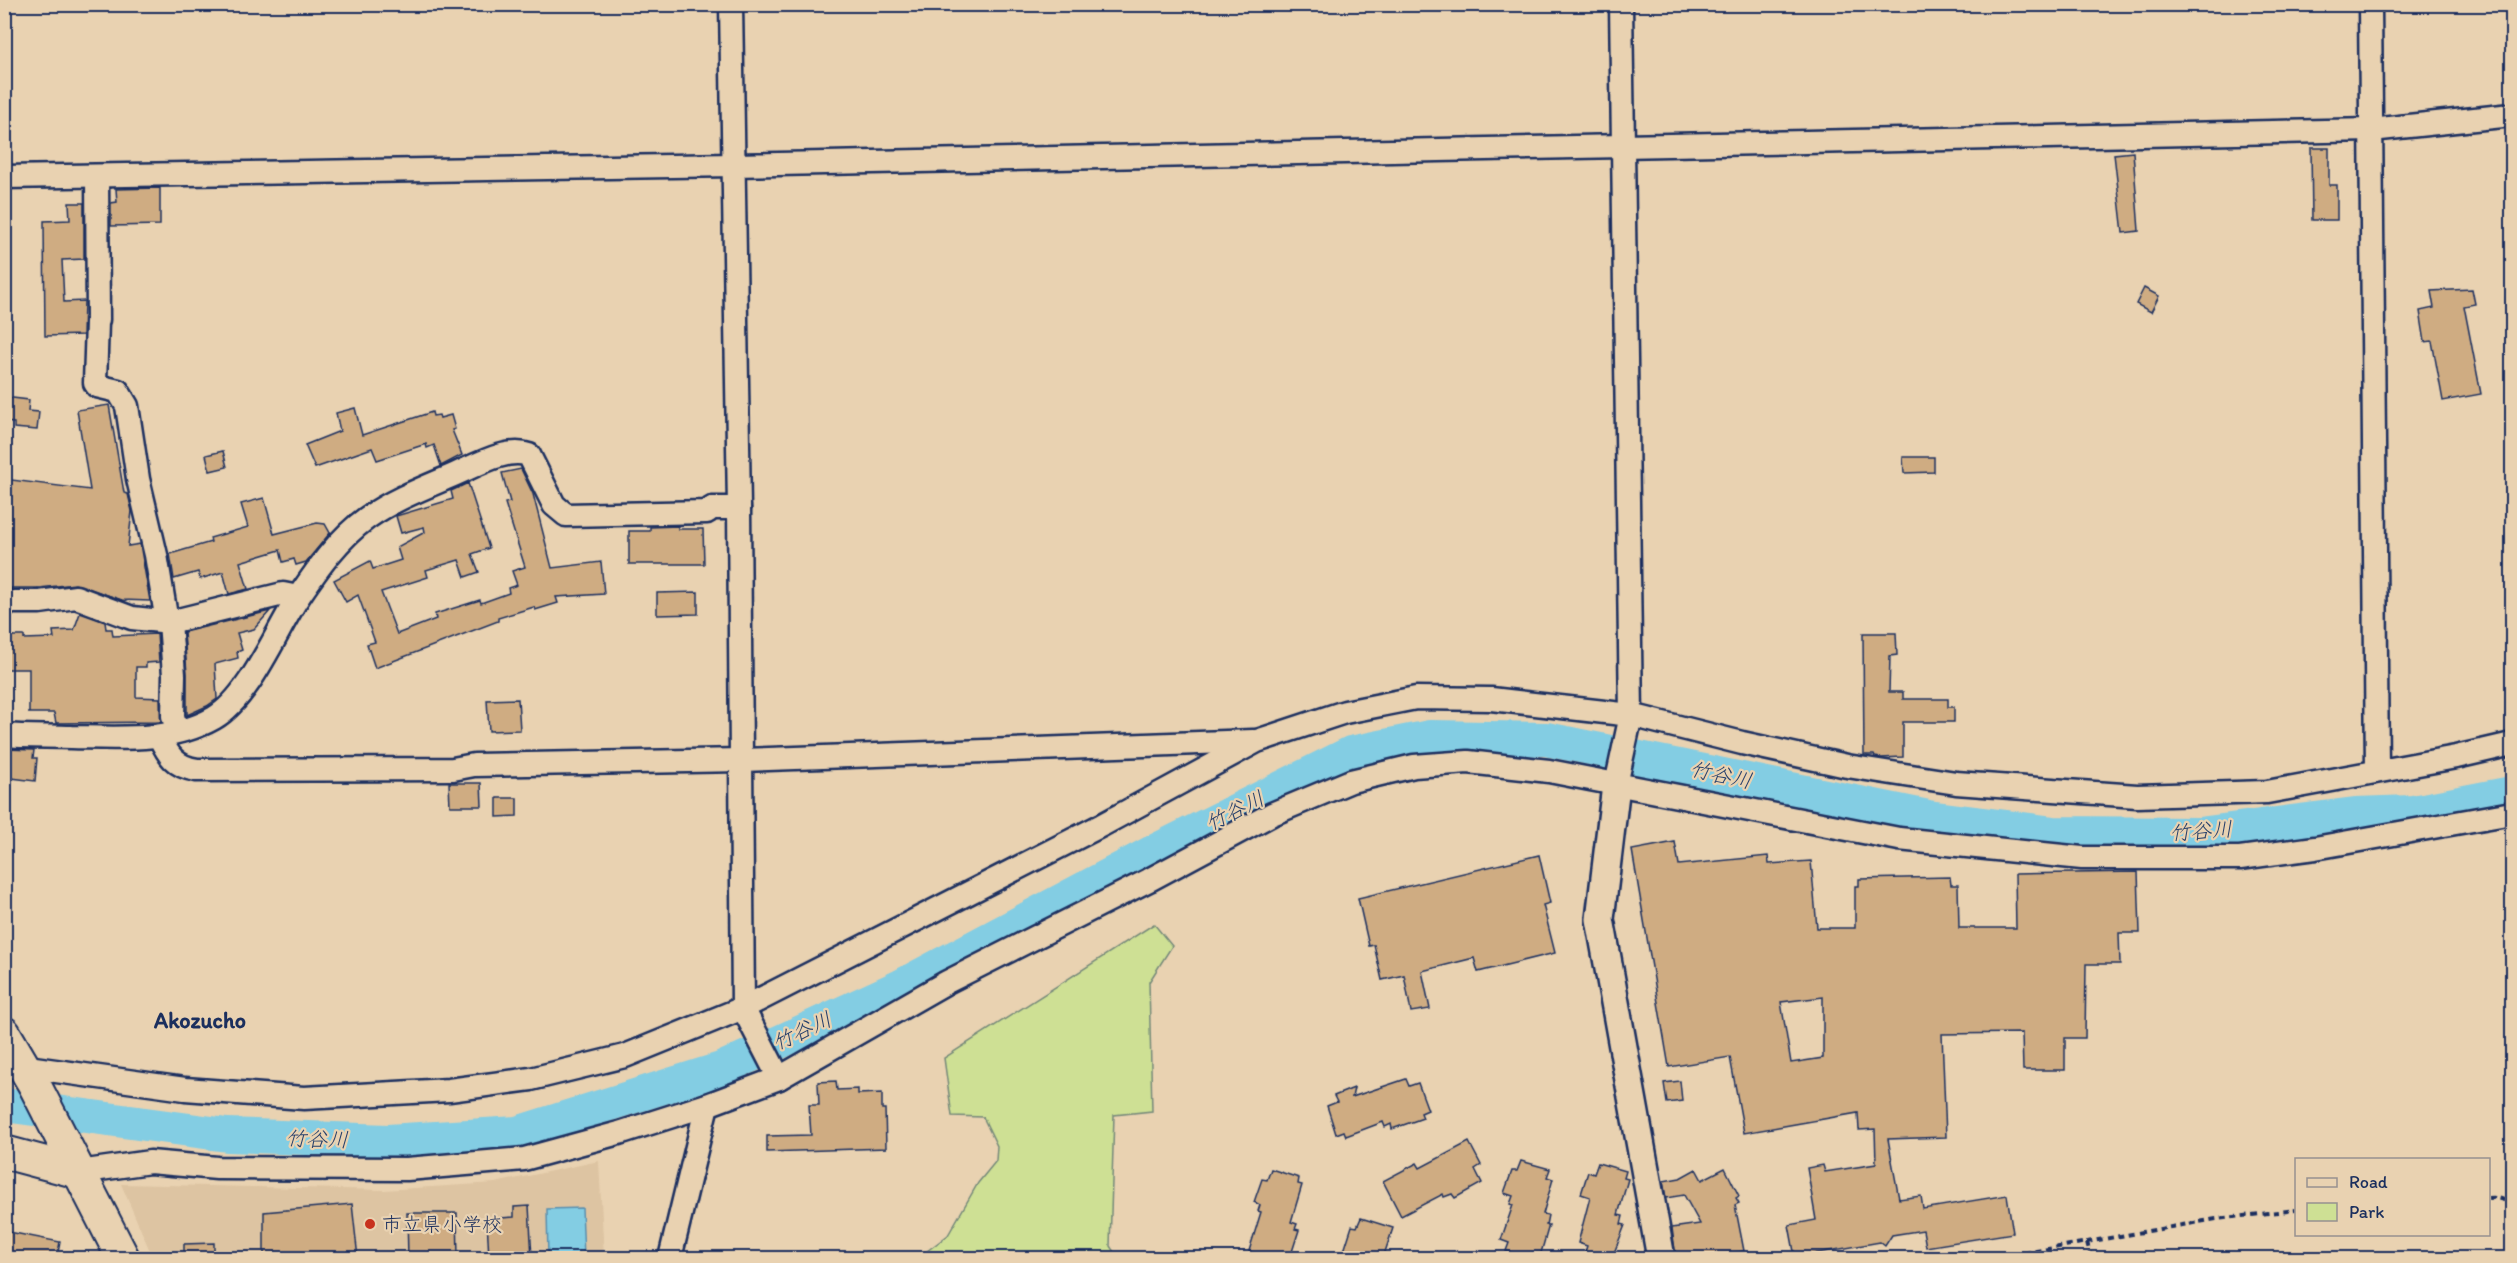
<svg xmlns="http://www.w3.org/2000/svg" width="2517" height="1263" font-family="Itim,'Klee One',sans-serif">
  <style>
    .built { fill: #ddc4a2 }
    .green { fill: #cee094; stroke: #748879; stroke-width: 1.5 }
    .water { fill: #83cde3; stroke: #598eae; stroke-width: 1.5 }
    .lines { fill: none; stroke-linecap: round; stroke-linejoin: round }
    .river { stroke: #83cde3; stroke-width: 34 }
    .building { fill: #cfac82; stroke: #1b2f5e; stroke-width: 1.5; fill-rule: evenodd }
    .minor-casing { stroke: #1b2f5e; stroke-width: 27 }
    .tertiary-casing { stroke: #1b2f5e; stroke-width: 32 }
    .secondary-casing { stroke: #1b2f5e; stroke-width: 36 }
    .path { stroke: #1b2f5e; stroke-width: 4; stroke-dasharray: 6 4.5; stroke-linecap: butt }
    .minor { stroke: #e9d2b1; stroke-width: 22 }
    .tertiary { stroke: #e9d2b1; stroke-width: 27 }
    .secondary { stroke: #e9d2b1; stroke-width: 32 }
    .poi-dot { fill: #c8321e; stroke: #e9d2b1; stroke-width: 2 }
    .labels { text-anchor: middle; stroke-width: 4.5; stroke-linejoin: round; paint-order: stroke }
    .poi-label { font-size: 20px; fill: #1b2f5e; stroke: #e9d2b1; text-anchor: start }
    .water-label { font-size: 21px; font-style: italic; fill: #253f6b; stroke: #e9d2b1 }
    .quarter-label { font-size: 22px; font-weight: bold; fill: #1b2f5e; stroke: #e9d2b1 }
  </style>
  <rect width="100%" height="100%" fill="#e9d2b1"/>
  <filter id="ink" filterUnits="userSpaceOnUse"><feTurbulence type="fractalNoise" baseFrequency=".0167" numOctaves="2"/><feDisplacementMap in="SourceGraphic" scale="12" xChannelSelector="R" yChannelSelector="G"/><feConvolveMatrix kernelMatrix="1 2 1 2 8 2 1 2 1" color-interpolation-filters="sRGB"/></filter>
  <g filter="url(#ink)">
    <!-- built -->
    <path class="built" d="M599,1161L604,1258H153L121,1184L384,1190L495,1183Z"/>
    <!-- green -->
    <path class="green" d="M1154,924L1172,946L1149,982L1152,1111L1114,1115L1110,1246L1118,1258H918L948,1235L978,1183L996,1161L997,1146L983,1117L952,1116L944,1058Z"/>
    <!-- water -->
    <path class="water" d="M582,1208L584,1258H548L547,1209Z"/>
    <g class="lines">
      <!-- river -->
      <path class="river" d="M4,1105L227,1135L388,1141L517,1133L721,1069L899,987L1149,854L1351,753L1430,737L1546,739L1928,817L2054,833L2199,834L2355,814L2413,812L2512,793"/>
    </g>
    <!-- building -->
    <g class="building">
      <path d="M2311,148H2329V185H2337V220H2312Z"/>
      <path d="M2133,152L2139,231L2123,233L2114,154Z"/>
      <path d="M160,188V225L111,226V203L117,202L116,189Z"/>
      <path d="M69,203H84V259L62,260L64,302L84,301L83,335L45,336L44,221L70,220Z"/>
      <path d="M2144,288L2159,296L2151,312L2136,304Z"/>
      <path d="M2472,289L2475,304L2464,306L2481,394L2443,401L2432,341L2425,342L2420,311L2434,308L2431,291Z"/>
      <path d="M4,397L29,400L28,411L39,412L37,430L14,428V423L4,422Z"/>
      <path d="M109,405L124,493L128,494L132,511L128,546L140,544L150,601L122,600L75,584L39,588H4V479L90,490L77,410Z"/>
      <path d="M355,408L362,435L432,412L433,416L439,415L440,418L451,415L455,429L452,430L462,455L441,466L434,445L427,448L426,444L377,460L372,448L315,468L305,445L340,431L336,413Z"/>
      <path d="M223,451L227,467L210,471L206,455Z"/>
      <path d="M1903,457H1934V472L1904,473Z"/>
      <path d="M521,469L533,494L552,568L601,562L604,594L556,597L558,603L535,610L534,607L498,618V621L375,668L367,644L375,642L358,595L346,602L334,580L370,561L373,569L401,560L397,547L425,532L424,527L401,533L396,516L453,499L451,491L468,483L489,548L472,554L479,572L465,577L459,560L426,570L428,577L381,592L397,634L436,619L435,614L480,600L481,603L509,593L508,588L517,585L512,571L525,567L505,503L510,502L502,473Z"/>
      <path d="M264,498L274,534L317,523L325,524L330,533L306,562L296,565L294,559L283,562L280,550L240,562L248,589L229,594L223,572L200,579L198,572L174,579L170,554L211,542L210,538L248,527L241,504Z"/>
      <path d="M678,526V529H703L704,564H629V531H650V527Z"/>
      <path d="M698,592V614L657,615V593Z"/>
      <path d="M270,611L254,629L237,633L242,650L237,652L238,658L215,664L217,699L207,706L187,715V674L184,632Z"/>
      <path d="M80,613L105,622L106,629H112L113,636L157,634L159,662L146,663V667H136V697L160,698L161,722L56,723L54,713H29V669H4V636H24V639L54,638L53,631L74,630Z"/>
      <path d="M1863,633H1896L1897,655L1890,656L1889,692H1903V699H1948V707H1954V722H1903V757L1881,758L1875,757L1874,755H1864Z"/>
      <path d="M518,699L520,730L489,731L487,700Z"/>
      <path d="M4,749L34,750L33,758H37L35,781L4,777Z"/>
      <path d="M449,783H481L482,806H450Z"/>
      <path d="M497,798H517V816L497,817Z"/>
      <path d="M1675,842L1679,865L1768,856L1769,864L1811,861L1817,928H1855V886H1859V879L1950,877L1951,885H1958L1959,928H2016L2015,874L2138,872L2140,933H2119L2120,964H2086L2085,1038H2065V1070H2023L2022,1033L1942,1034L1946,1137L1888,1139L1899,1199L1921,1196L1923,1209L2007,1195L2013,1233L1926,1247L1923,1230L1892,1235L1885,1246L1880,1242L1795,1257L1789,1225L1816,1220L1807,1168L1823,1165L1825,1172L1876,1164L1875,1129L1859,1130L1858,1113L1744,1133L1730,1057L1669,1067L1632,850ZM1823,997V1058L1791,1063L1781,1002Z"/>
      <path d="M1539,855L1550,903L1543,905L1555,953L1478,972L1474,958L1422,971L1430,1009L1411,1012L1404,975L1382,980L1374,945L1369,946L1358,898Z"/>
      <path d="M1406,1079L1409,1086L1418,1083L1428,1110L1421,1113L1423,1118L1392,1129L1391,1124L1385,1127L1383,1122L1346,1136L1344,1131L1336,1134L1327,1106L1337,1102L1334,1096L1354,1088L1352,1097Z"/>
      <path d="M836,1081L837,1090L858,1089V1094L882,1093V1109H885L886,1148L767,1152V1136L811,1135L809,1105H819L818,1082Z"/>
      <path d="M1680,1081L1682,1101L1667,1103L1664,1083Z"/>
      <path d="M1469,1142L1481,1165L1475,1169L1482,1183L1455,1198L1452,1194L1444,1197L1443,1194L1401,1216L1383,1181L1417,1163L1420,1168Z"/>
      <path d="M1521,1161L1550,1169L1547,1177L1553,1179L1543,1214L1548,1215L1546,1225H1549L1541,1253H1537L1535,1258L1506,1251L1509,1243L1501,1240L1513,1205L1510,1204L1513,1196L1504,1193L1512,1171H1517Z"/>
      <path d="M1598,1163L1626,1171L1624,1178L1628,1179L1618,1215L1623,1216L1621,1224L1625,1225L1612,1258H1597L1584,1255L1587,1246L1578,1243L1590,1197L1581,1194L1588,1172L1594,1174Z"/>
      <path d="M1725,1168L1739,1196L1736,1198L1739,1203L1735,1205L1744,1251L1706,1258H1676L1672,1228L1700,1224L1684,1195L1666,1198L1663,1181L1680,1178L1696,1169L1702,1180Z"/>
      <path d="M1271,1169L1299,1178L1298,1184L1302,1185L1291,1222L1297,1224L1295,1229L1299,1230L1290,1258H1255L1257,1254L1249,1251L1261,1212L1258,1211L1260,1205L1254,1202L1262,1179L1267,1180Z"/>
      <path d="M352,1204L358,1258H264V1212Z"/>
      <path d="M529,1206L532,1258H489L487,1219L514,1217V1207Z"/>
      <path d="M407,1213H457L458,1258H408Z"/>
      <path d="M1361,1218L1393,1228L1383,1258H1348L1350,1253L1344,1251L1352,1226L1357,1227Z"/>
      <path d="M4,1231L60,1242L57,1258H4Z"/>
      <path d="M214,1243V1258H184V1244Z"/>
    </g>
    <g class="lines">
      <defs>
        <g id="minor">
          <path d="M731,4L739,508L743,1008L779,1078"/>
          <path d="M2370,4L2377,770"/>
          <path d="M97,176L98,320L97,322L95,383L97,386L118,391L127,406L138,479L156,555L167,622"/>
          <path d="M4,177L734,165L2371,130L2512,115"/>
          <path d="M4,602H40L76,597L132,618L170,622L283,594L298,597"/>
          <path d="M170,622L174,675L173,716L177,731"/>
          <path d="M4,735C27,737 50,736 72,737C120,738 172,742 214,718C250,697 276,631 299,596C318,568 339,538 367,518C394,499 426,487 456,474C477,465 507,447 529,455L554,505L566,515L707,512L712,508H739"/>
          <path d="M159,736C168,755 175,767 197,770L453,769L474,765L742,760L1253,741"/>
          <path d="M1616,785L1631,715L1621,4"/>
          <path d="M13,1065L185,1089L304,1098L449,1090L531,1079L625,1056L743,1008L1102,825L1257,741L1345,712L1416,698L1491,699L1631,715L1742,743L1847,766L1956,783L2137,796L2267,792L2456,757L2512,744"/>
          <path d="M79,1172L150,1162L217,1168L407,1169L524,1159L619,1133L707,1105L779,1078L947,982L1149,880L1272,814L1351,781L1414,766L1468,762L1549,771L1899,839L2082,858H2240L2315,848L2512,813"/>
          <path d="M670,1258L707,1105"/>
        </g>
        <path id="tertiary" d="M1616,785L1600,919L1661,1258"/>
        <g id="secondary">
          <path d="M4,1033L34,1084L123,1258"/>
          <path d="M4,1152L79,1172"/>
        </g>
      </defs>
      <!-- minor casing -->
      <use href="#minor" class="minor-casing"/>
      <!-- tertiary casing -->
      <use href="#tertiary" class="tertiary-casing"/>
      <!-- secondary casing -->
      <use href="#secondary" class="secondary-casing"/>
      <!-- path -->
      <g class="path">
        <path d="M2488,1198C2500,1197 2506,1200 2512,1209"/>
        <path d="M2087,1242L2091,1258"/>
        <path d="M2014,1255L2216,1219L2296,1210"/>
      </g>
      <!-- minor -->
      <use href="#minor" class="minor"/>
      <!-- tertiary -->
      <use href="#tertiary" class="tertiary"/>
      <!-- secondary -->
      <use href="#secondary" class="secondary"/>
    </g>
  </g>
  <!-- markers -->
  <circle class="poi-dot" cx="370" cy="1224" r="6"/>
  <g class="labels">
    <!-- poi labels -->
    <g class="poi-label">
      <text x="382" y="1231">市立県小学校</text>
    </g>
    <!-- water labels -->
    <g class="water-label">
      <text transform="translate(1721 775) rotate(12)" y="7">竹谷川</text>
      <text transform="translate(1235 811) rotate(-27)" y="7">竹谷川</text>
      <text transform="translate(2201 831) rotate(-4)" y="7">竹谷川</text>
      <text transform="translate(802 1031) rotate(-25)" y="7">竹谷川</text>
      <text transform="translate(317 1139) rotate(2)" y="7">竹谷川</text>
    </g>
    <!-- quarter labels -->
    <g class="quarter-label">
      <text x="200" y="1028">Akozucho</text>
    </g>
  </g>
  <!-- margin -->
  <rect width="2517" height="1263" fill="none" stroke="#e9d2b1" stroke-width="24"/>
  <rect x="12" y="12" width="2493" height="1239" fill="none" stroke="#1b2f5e" stroke-width="2" filter="url(#ink)"/>
  <!-- legend -->
  <rect x="2295" y="1158" width="195" height="78" fill="#e9d2b1" stroke="#979190" stroke-width="1.5"/>
  <rect x="2307" y="1178" width="30" height="9" fill="#e9d2b1" stroke="#979190" stroke-width="1.5"/>
  <text x="2349" y="1188" font-size="18" fill="#1b2f5e">Road</text>
  <rect x="2307" y="1203" width="30" height="18" fill="#cee094" stroke="#979190" stroke-width="1.5"/>
  <text x="2349" y="1218" font-size="18" fill="#1b2f5e">Park</text>
</svg>
